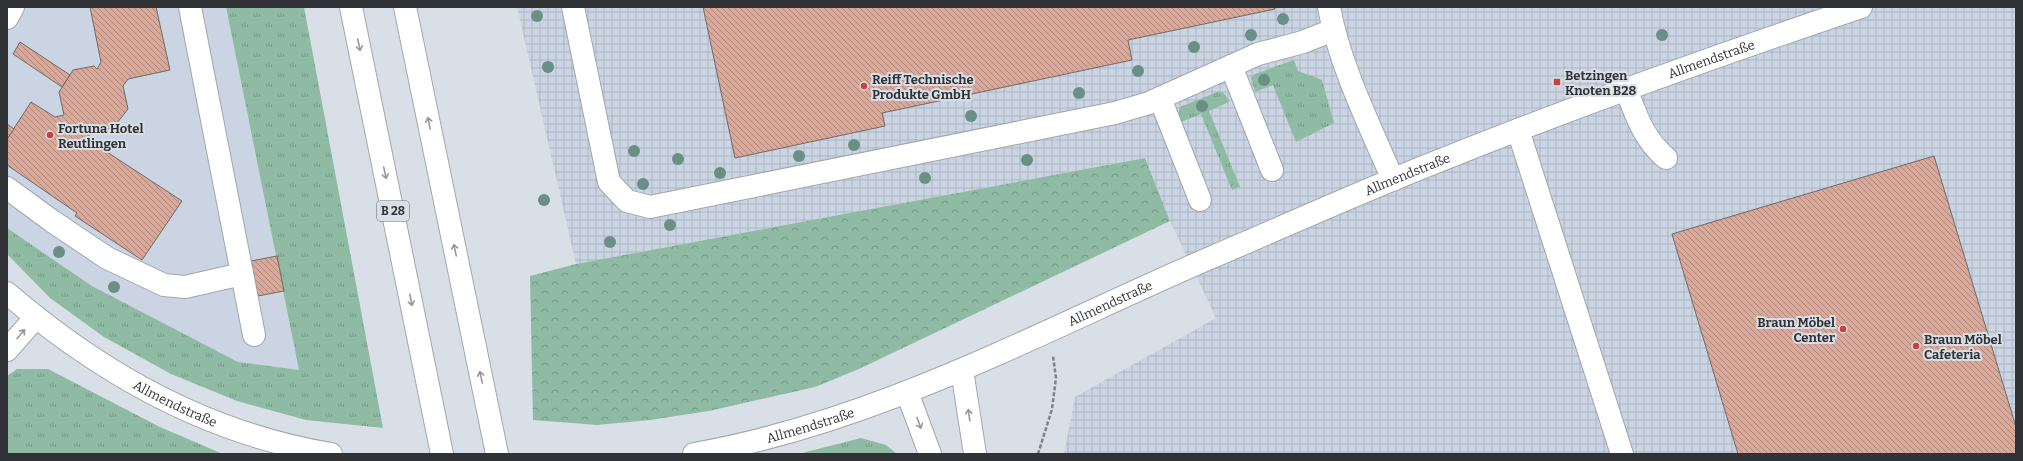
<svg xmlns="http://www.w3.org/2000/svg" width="2023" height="461" font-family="Bitter,serif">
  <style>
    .built { fill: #cad4e2 }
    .industrial { fill: url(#industrial-grid) }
    .grass { fill: url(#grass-tufts) }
    .forest { fill: url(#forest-crowns) }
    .building { fill: url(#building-back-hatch); stroke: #726966 }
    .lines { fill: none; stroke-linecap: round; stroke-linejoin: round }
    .minor-casing { stroke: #a2a7af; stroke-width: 24 }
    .highway-casing { stroke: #a2a7af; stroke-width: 24 }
    .path { stroke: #7f8388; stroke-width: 2.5; stroke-dasharray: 4 2; stroke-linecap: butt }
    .minor { stroke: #fff; stroke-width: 22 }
    .highway { stroke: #fff; stroke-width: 22 }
    .tree { fill: #6a8f85 }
    .oneway { stroke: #98989a }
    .poi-dot { fill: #ce3f3f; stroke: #d9dfe6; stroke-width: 1.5 }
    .labels { text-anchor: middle; stroke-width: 4; stroke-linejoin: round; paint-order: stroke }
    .shield { fill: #d9dfe6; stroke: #63666a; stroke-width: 1 }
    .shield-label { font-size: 12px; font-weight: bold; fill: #303235 }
    .street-label { font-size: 13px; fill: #303235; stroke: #d9dfe6 }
    .poi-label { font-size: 13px; font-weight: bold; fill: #303235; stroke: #d9dfe6; text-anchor: start }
  </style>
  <defs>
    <pattern id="industrial-grid" width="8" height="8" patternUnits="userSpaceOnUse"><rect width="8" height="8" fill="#cad4e2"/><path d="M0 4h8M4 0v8" fill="none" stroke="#aeb6c2"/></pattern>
    <pattern id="grass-tufts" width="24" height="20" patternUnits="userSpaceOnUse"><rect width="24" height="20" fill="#8fbba5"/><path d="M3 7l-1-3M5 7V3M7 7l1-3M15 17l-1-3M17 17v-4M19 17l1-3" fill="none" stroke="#759987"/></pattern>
    <pattern id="forest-crowns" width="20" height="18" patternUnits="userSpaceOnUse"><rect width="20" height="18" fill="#8fbba5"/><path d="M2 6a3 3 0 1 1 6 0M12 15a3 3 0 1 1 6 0" fill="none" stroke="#759987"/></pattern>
    <pattern id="building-back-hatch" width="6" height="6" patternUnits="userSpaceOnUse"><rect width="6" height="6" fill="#d9a899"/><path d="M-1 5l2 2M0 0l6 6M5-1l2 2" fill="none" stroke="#b0897e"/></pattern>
  </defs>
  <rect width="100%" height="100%" fill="#d9dfe6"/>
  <!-- built -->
  <path class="built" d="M7,7H226L299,370L238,362L92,286L7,228Z"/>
  <!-- industrial -->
  <path class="industrial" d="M517,7H2016V454H1064L1075,397L1216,318L1170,221L1145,158L576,264Z"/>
  <!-- grass -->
  <g class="grass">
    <path d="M226,7H304L383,428L306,420L237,401L171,374L104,337L50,298L7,254V228L92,286L238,362L299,370Z"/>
    <path d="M1294,60L1298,71L1322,80L1334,123L1296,142L1273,85L1255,92L1251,77L1255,74Z"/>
    <path d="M1217,92C1225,91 1226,96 1229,102L1209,111L1240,187L1232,190L1201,114L1181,122L1178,114L1180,107Z"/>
    <path d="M17,369H48L160,427L223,454H7V376Z"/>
    <path d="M861,438L886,445L897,454H798Z"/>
  </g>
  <!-- forest -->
  <path class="forest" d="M1145,158L1170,221L859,369L815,387L709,411L650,420L597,425L533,420L530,276L576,264Z"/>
  <!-- building -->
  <g class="building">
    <path d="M90,7H156L170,70L128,79L123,86L128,109L113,128L91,132L87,139L182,201L142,260L75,216L77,213L7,165V139L31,102L55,117L64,115L59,92L73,70L94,66L97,69L101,62Z"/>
    <path d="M703,7H1274L1275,9L1128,40L1132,60L882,113L885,126L735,158Z"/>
    <path d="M20,42L70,75L62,87L13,54Z"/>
    <path d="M7,124L14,129L7,139Z"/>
    <path d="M1934,156L2016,427V454H1738L1672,234Z"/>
    <path d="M277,256L284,291L258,296L251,261Z"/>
  </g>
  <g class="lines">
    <defs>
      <g id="minor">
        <path d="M190,7L254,335"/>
        <path d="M573,7L609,182L627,201L650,207L1115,113L1149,103L1258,54L1303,42L1333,30"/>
        <path d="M1329,7C1339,64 1370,126 1393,180"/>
        <path d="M7,18L13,7"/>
        <path d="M1231,66L1272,170"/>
        <path d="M1626,89C1636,115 1644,140 1666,158"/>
        <path d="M1160,98L1200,200"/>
        <path d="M1518,130L1622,454"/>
        <path d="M7,188L52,221L107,258L164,285L185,287L242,274"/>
        <path id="s1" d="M7,293C100,373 209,434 331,454"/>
        <path id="s2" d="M694,454C877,422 1041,331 1210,258C1285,226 1360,192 1436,162C1576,106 1718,55 1861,7"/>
      </g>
      <g id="highway">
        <path d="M351,7L442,454"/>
        <path d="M405,7L497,454"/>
        <path d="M7,350L36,317"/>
        <path d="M962,370L975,454"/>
        <path d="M907,392L930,454"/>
      </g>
    </defs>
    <!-- minor casing -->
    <use href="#minor" class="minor-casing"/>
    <!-- highway casing -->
    <use href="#highway" class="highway-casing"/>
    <!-- path -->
    <g class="path">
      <path d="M2015,423H2016"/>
      <path d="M1038,454L1052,409L1056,378L1053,356"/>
    </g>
    <!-- minor -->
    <use href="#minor" class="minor"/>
    <!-- highway -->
    <use href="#highway" class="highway"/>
  </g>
  <!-- trees -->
  <g class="tree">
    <circle cx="537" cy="16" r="6"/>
    <circle cx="1283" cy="19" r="6"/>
    <circle cx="1251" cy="35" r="6"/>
    <circle cx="1662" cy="35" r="6"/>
    <circle cx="1194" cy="47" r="6"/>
    <circle cx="548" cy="67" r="6"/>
    <circle cx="1138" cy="71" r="6"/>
    <circle cx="1264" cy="80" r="6"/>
    <circle cx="1079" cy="93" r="6"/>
    <circle cx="1202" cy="106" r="6"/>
    <circle cx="971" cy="116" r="6"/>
    <circle cx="854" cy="145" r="6"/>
    <circle cx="634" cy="151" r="6"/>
    <circle cx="799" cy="156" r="6"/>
    <circle cx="678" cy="159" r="6"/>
    <circle cx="1027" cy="160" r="6"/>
    <circle cx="720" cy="173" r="6"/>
    <circle cx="925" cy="178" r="6"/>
    <circle cx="643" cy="184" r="6"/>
    <circle cx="544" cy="200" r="6"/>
    <circle cx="670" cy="225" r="6"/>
    <circle cx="610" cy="242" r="6"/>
    <circle cx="59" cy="252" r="6"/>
    <circle cx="114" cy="287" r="6"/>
  </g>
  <!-- one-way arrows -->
  <defs><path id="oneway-shaft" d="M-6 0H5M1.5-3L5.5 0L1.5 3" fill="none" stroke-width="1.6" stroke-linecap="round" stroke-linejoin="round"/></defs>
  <g class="oneway">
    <use href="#oneway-shaft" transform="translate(359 45) rotate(78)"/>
    <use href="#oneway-shaft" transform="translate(429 123) rotate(-101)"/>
    <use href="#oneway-shaft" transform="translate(385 173) rotate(78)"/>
    <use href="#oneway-shaft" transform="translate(455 250) rotate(-102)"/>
    <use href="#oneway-shaft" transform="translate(411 300) rotate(79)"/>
    <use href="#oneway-shaft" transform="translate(21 334) rotate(-49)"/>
    <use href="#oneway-shaft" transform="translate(481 377) rotate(-102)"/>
    <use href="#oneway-shaft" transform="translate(969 415) rotate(-98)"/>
    <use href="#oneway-shaft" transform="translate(919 423) rotate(70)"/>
  </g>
  <!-- markers -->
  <g class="poi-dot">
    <rect x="1553" y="78" width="8" height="8" rx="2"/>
    <circle cx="864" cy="86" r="4"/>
    <circle cx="50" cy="135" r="4"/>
    <circle cx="1843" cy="329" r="4"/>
    <circle cx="1916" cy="346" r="4"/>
  </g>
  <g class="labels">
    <!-- shield labels -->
    <rect class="shield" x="377" y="201" width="32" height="20" rx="3"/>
    <g class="shield-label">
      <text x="393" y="215">B 28</text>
    </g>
    <!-- street labels -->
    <g class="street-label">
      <text dy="5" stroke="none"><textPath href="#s2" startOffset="1093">Allmendstraße</textPath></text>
      <text dy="5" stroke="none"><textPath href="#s2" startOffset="768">Allmendstraße</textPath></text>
      <text dy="5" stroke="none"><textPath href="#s2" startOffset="444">Allmendstraße</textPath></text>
      <text dy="5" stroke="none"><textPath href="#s1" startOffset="202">Allmendstraße</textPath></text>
      <text dy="5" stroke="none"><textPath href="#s2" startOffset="120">Allmendstraße</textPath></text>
    </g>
    <!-- poi labels -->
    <g class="poi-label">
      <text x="1565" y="80">Betzingen<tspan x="1565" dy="15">Knoten B28</tspan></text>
      <text x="872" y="84">Reiff Technische<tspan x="872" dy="15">Produkte GmbH</tspan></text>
      <text x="58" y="133">Fortuna Hotel<tspan x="58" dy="15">Reutlingen</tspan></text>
      <text x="1835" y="327" text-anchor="end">Braun Möbel<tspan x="1835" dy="15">Center</tspan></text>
      <text x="1924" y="344">Braun Möbel<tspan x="1924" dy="15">Cafeteria</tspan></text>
    </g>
  </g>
  <!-- border -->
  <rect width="2023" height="461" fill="none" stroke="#303235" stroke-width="16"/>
</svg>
